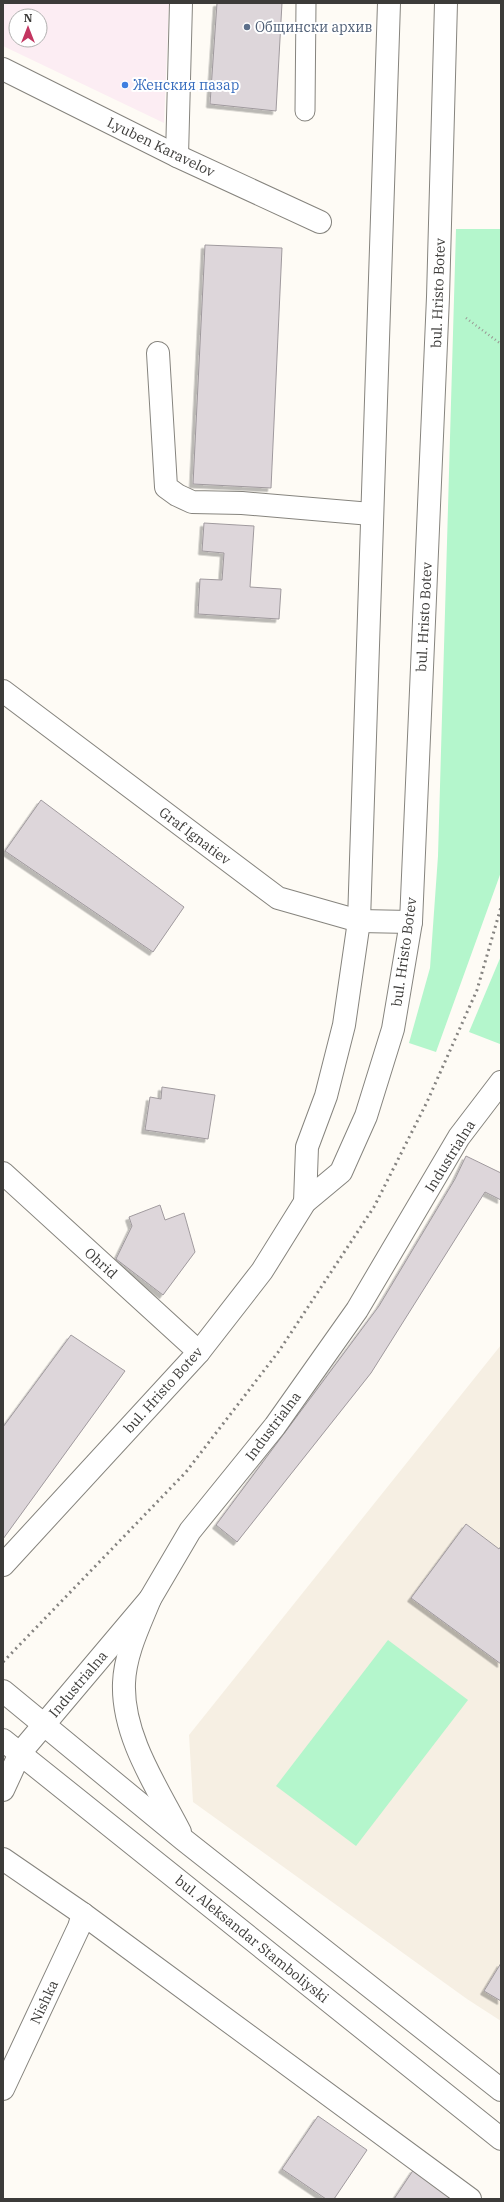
<svg xmlns="http://www.w3.org/2000/svg" width="504" height="2202" font-family="'IBM Plex Serif',serif">
  <style>
    .commercial { fill: #fcedf3; fill-rule: evenodd }
    .built { fill: #f6efe3 }
    .green { fill: #b4f6cc }
    .building { fill: #ddd6da; stroke: #a09a9e; filter: url(#shadow) }
    .lines { fill: none; stroke-linecap: round; stroke-linejoin: round }
    .lane-casing { stroke: #86847e; stroke-width: 21 }
    .street-casing { stroke: #86847e; stroke-width: 24 }
    .secondary-casing { stroke: #86847e; stroke-width: 24 }
    .path { stroke: #9a9894; stroke-width: 2.5; stroke-dasharray: 1 3; stroke-linecap: butt }
    .lane { stroke: #fff; stroke-width: 19 }
    .street { stroke: #fff; stroke-width: 22 }
    .secondary { stroke: #fff; stroke-width: 22 }
    .rail { stroke: #858380; stroke-width: 3; stroke-dasharray: 2 4; stroke-linecap: butt }
    .service-dot { fill: #5c6f8a; stroke: #fff; stroke-width: 1.5 }
    .shop-dot { fill: #3f7fe0; stroke: #fff; stroke-width: 1.5 }
    .labels { text-anchor: middle; stroke-width: 4; stroke-linejoin: round; paint-order: stroke }
    .service-label { font-size: 14px; fill: #4e5e75; stroke: #fff; text-anchor: start }
    .shop-label { font-size: 14px; fill: #366cbe; stroke: #fff; text-anchor: start }
    .street-label { font-size: 14px; fill: #3c3b39; stroke: #fff }
  </style>
  <defs>
    <filter id="shadow"><feDropShadow dx="-3.5" dy="3.5" stdDeviation="0" flood-color="#0004"/></filter>
  </defs>
  <rect width="100%" height="100%" fill="#fefbf5"/>
  <!-- commercial -->
  <path class="commercial" d="M3,3H169L164,123L3,46ZM16,16H40V40H16Z"/>
  <!-- built -->
  <path class="built" d="M501,1345V2021L467,1999L193,1802L189,1735Z"/>
  <!-- green -->
  <g class="green">
    <path d="M456,229H501V872L436,1052L409,1043L430,968L438,856Z"/>
    <path d="M501,956V1043L500,1044L469,1032Z"/>
    <path d="M388,1640L468,1700L356,1846L276,1786Z"/>
  </g>
  <!-- building -->
  <g class="building">
    <path d="M217,3H282L276,111L210,104Z"/>
    <path d="M205,245L282,248L271,488L193,484Z"/>
    <path d="M204,523L254,526L250,587L281,589L279,619L198,614L200,579L222,580L224,553L202,551Z"/>
    <path d="M41,800L184,907L153,952L5,851Z"/>
    <path d="M162,1087L215,1095L208,1139L145,1130L150,1097L161,1099Z"/>
    <path d="M466,1156L501,1173V1200L485,1192L371,1373L237,1542L216,1525L379,1306L455,1179Z"/>
    <path d="M160,1205L165,1220L184,1213L195,1252L163,1295L116,1259L132,1226L129,1217Z"/>
    <path d="M71,1335L125,1371L3,1539V1427Z"/>
    <path d="M466,1524L499,1549L501,1546V1664L411,1598Z"/>
    <path d="M501,1963V2001L484,1991Z"/>
    <path d="M318,2116L367,2150L334,2199H326L282,2169Z"/>
    <path d="M414,2169L458,2199H394Z"/>
  </g>
  <g class="lines">
    <defs>
      <path id="lane" d="M305,111L306,3"/>
      <g id="street">
        <path d="M3,69L177,156L320,222"/>
        <path d="M177,156L181,3"/>
        <path d="M158,353L166,487L177,495L192,502L242,503L371,514"/>
        <path d="M3,691L278,898L359,921L411,922"/>
        <path d="M3,1173L199,1352"/>
        <path d="M3,1790L20,1753L150,1599L190,1531L275,1426L357,1310L459,1137L501,1082"/>
        <path d="M3,1859L83,1914L470,2199"/>
        <path d="M3,2089L79,1927L83,1914"/>
      </g>
      <g id="secondary">
        <path d="M305,1202L307,1147L326,1096L344,1025L359,921L389,3"/>
        <path d="M3,1565L199,1352L262,1271L305,1202L341,1172L366,1116L393,1029L411,922L438,297L446,3"/>
        <path d="M150,1599C139,1626 125,1654 124,1683C122,1736 157,1787 180,1832"/>
        <path d="M3,1691L184,1840L501,2090"/>
        <path d="M3,1740L501,2139"/>
      </g>
    </defs>
    <!-- lane casing -->
    <use href="#lane" class="lane-casing"/>
    <!-- street casing -->
    <use href="#street" class="street-casing"/>
    <!-- secondary casing -->
    <use href="#secondary" class="secondary-casing"/>
    <!-- path -->
    <path class="path" d="M466,318L501,344"/>
    <!-- lane -->
    <use href="#lane" class="lane"/>
    <!-- street -->
    <use href="#street" class="street"/>
    <!-- secondary -->
    <use href="#secondary" class="secondary"/>
    <!-- rail -->
    <path class="rail" d="M3,1662L186,1472L279,1351L374,1207L427,1102L477,990L501,907"/>
  </g>
  <!-- markers -->
  <circle class="service-dot" cx="247" cy="27" r="4"/>
  <circle class="shop-dot" cx="125" cy="85" r="4"/>
  <g class="labels">
    <!-- service labels -->
    <g class="service-label">
      <text x="255" y="32">Общински архив</text>
    </g>
    <!-- shop labels -->
    <g class="shop-label">
      <text x="133" y="90">Женския пазар</text>
    </g>
    <!-- street labels -->
    <g class="street-label">
      <text transform="translate(161 147) rotate(26)" y="5">Lyuben Karavelov</text>
      <text transform="translate(438 293) rotate(-88)" y="5">bul. Hristo Botev</text>
      <text transform="translate(424 617) rotate(-87)" y="5">bul. Hristo Botev</text>
      <text transform="translate(195 836) rotate(37)" y="5">Graf Ignatiev</text>
      <text transform="translate(404 952) rotate(-82)" y="5">bul. Hristo Botev</text>
      <text transform="translate(450 1156) rotate(-58)" y="5">Industrialna</text>
      <text transform="translate(101 1263) rotate(42)" y="5">Ohrid</text>
      <text transform="translate(163 1390) rotate(-48)" y="5">bul. Hristo Botev</text>
      <text transform="translate(273 1426) rotate(-53)" y="5">Industrialna</text>
      <text transform="translate(78 1684) rotate(-50)" y="5">Industrialna</text>
      <text transform="translate(252 1939) rotate(39)" y="5">bul. Aleksandar Stamboliyski</text>
      <text transform="translate(44 2002) rotate(-65)" y="5">Nishka</text>
    </g>
  </g>
  <!-- border -->
  <rect width="504" height="2202" fill="none" stroke="#3c3b39" stroke-width="8"/>
  <!-- north arrow -->
  <g transform="translate(28 28)"><circle r="19" fill="#ffffff" stroke="#b1b1b0"/>
  <path d="M0-3L7 15L0 10L-7 15Z" fill="#c33560"/>
  <text y="-6" font-size="11" font-weight="bold" text-anchor="middle" fill="#3c3b39">N</text>
  </g>
</svg>
